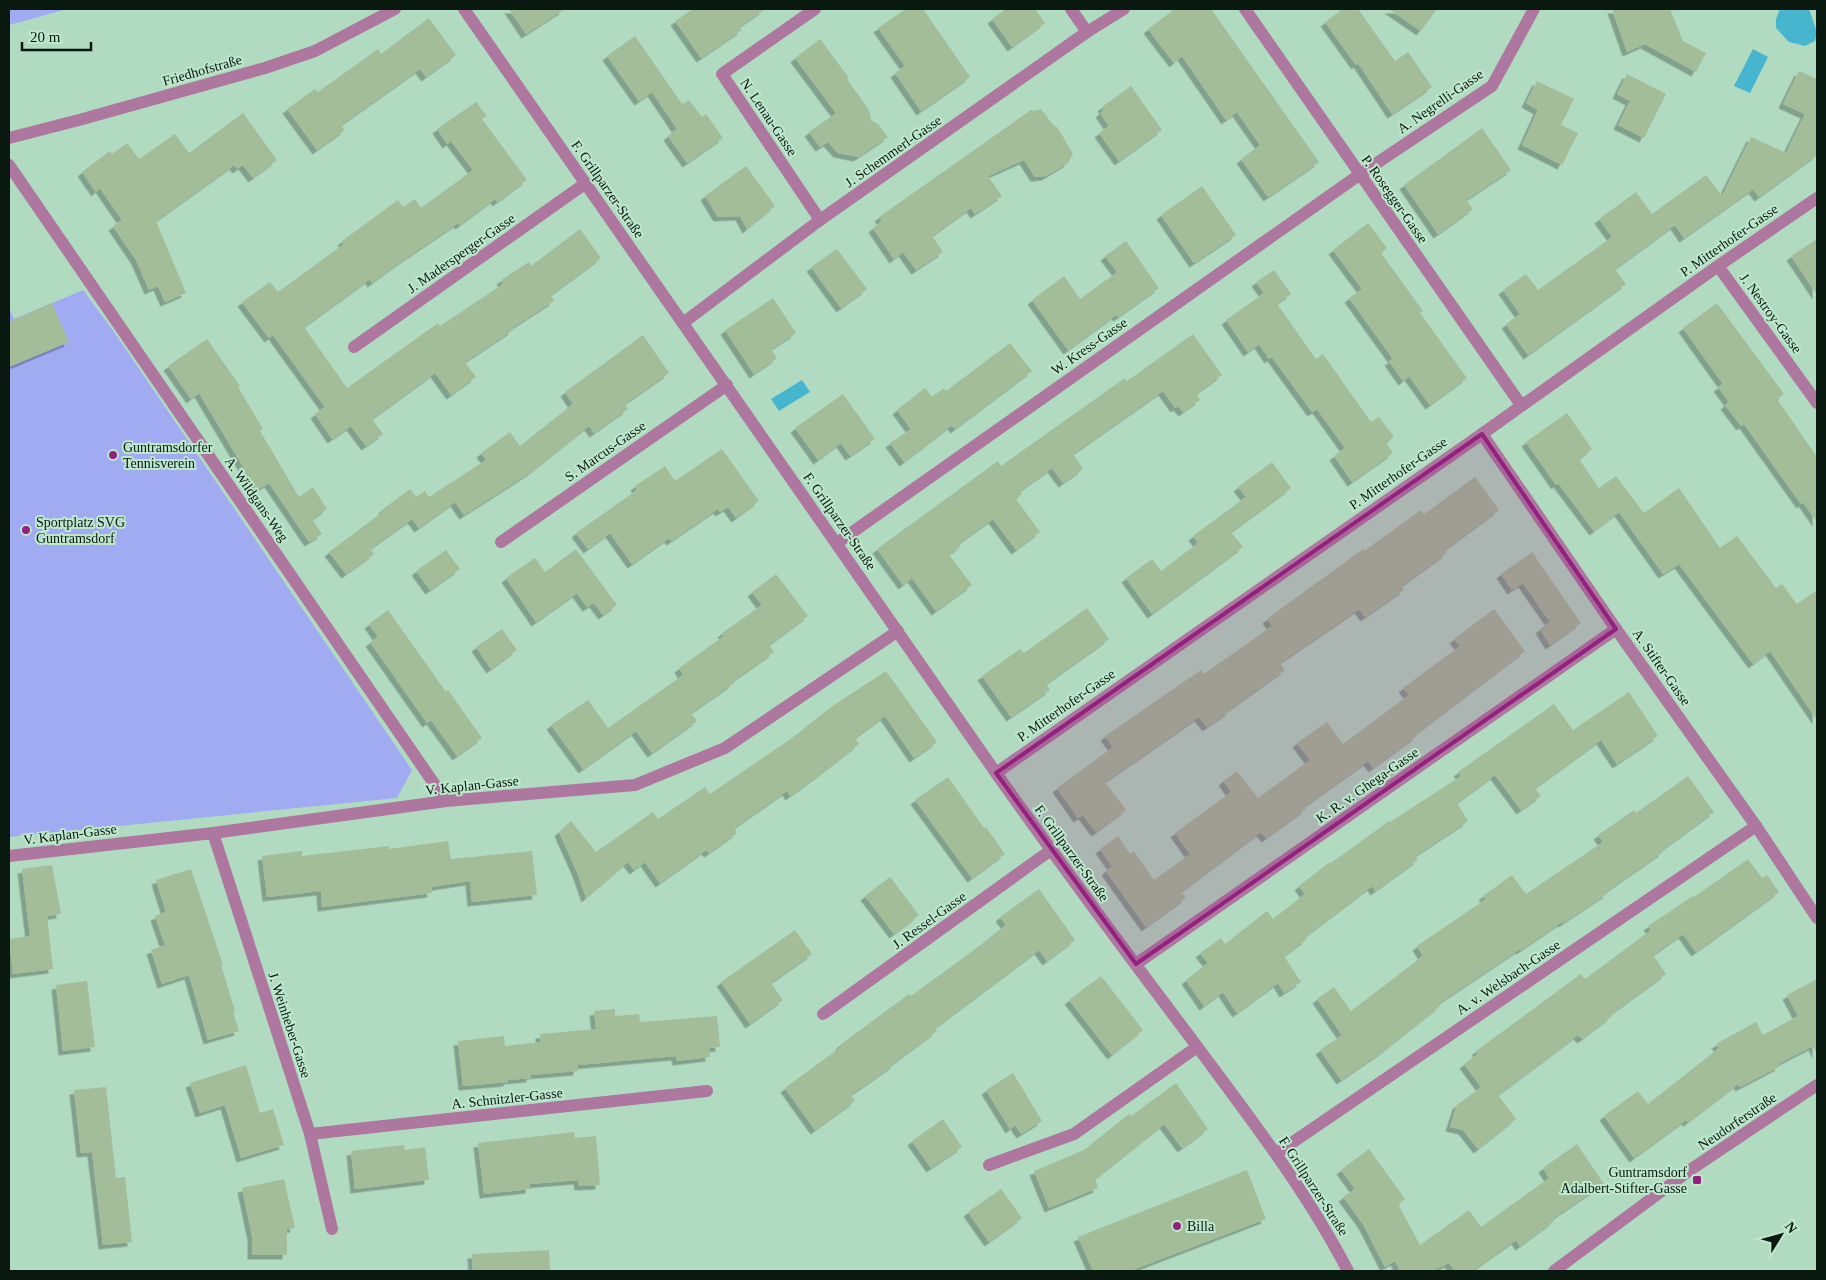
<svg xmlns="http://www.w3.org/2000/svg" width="1826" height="1280" font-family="'Times New Roman',serif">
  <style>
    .green { fill: #a1abf2 }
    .water { fill: #48b5cf }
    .building { fill: #a3bd99; filter: url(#shadow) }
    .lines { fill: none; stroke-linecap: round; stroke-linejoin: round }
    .street { stroke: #ad779f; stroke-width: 12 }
    .marked { fill: #95217f; fill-opacity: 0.2; stroke: #95217f; stroke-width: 4; stroke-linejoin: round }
    .poi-dot { fill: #95217f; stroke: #bee8cd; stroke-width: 2 }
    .labels { text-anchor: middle; stroke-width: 4; stroke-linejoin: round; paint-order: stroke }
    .street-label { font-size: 14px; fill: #0a1910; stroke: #bee8cd }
    .poi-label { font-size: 14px; fill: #0a1910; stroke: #bee8cd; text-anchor: start }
  </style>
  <defs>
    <filter id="shadow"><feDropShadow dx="-4.5" dy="4.5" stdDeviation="0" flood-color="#0004"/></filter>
  </defs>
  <rect width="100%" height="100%" fill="#b1dbc0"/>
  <!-- green -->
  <g class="green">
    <path d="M9,9H67L9,25Z"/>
    <path d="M83,290L114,332L412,770L397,798L9,837V308L14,319Z"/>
  </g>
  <!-- water -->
  <g class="water">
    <path d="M1780,9H1809L1817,32L1815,41L1805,46L1789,42L1776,28V19Z"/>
    <path d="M1753,49L1768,57L1750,93L1734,86Z"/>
    <path d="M802,380L810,392L779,411L771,399Z"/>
  </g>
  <!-- building -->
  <g class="building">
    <path d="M509,9H565L526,34Z"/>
    <path d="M693,9H765L739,27L742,30L701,58L675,21Z"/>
    <path d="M906,9H923L970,77L921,111L895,73L905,66L878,28Z"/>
    <path d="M1006,9H1035L1045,23L1012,47L992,19Z"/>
    <path d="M1175,9H1211L1319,162L1268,197L1241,159L1260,145L1237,112L1226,120L1182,56L1174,63L1148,29Z"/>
    <path d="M1343,9H1358L1395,61L1408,52L1432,87L1392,114L1358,63L1356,65L1325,22Z"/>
    <path d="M1389,9H1437L1421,31Z"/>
    <path d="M1612,9H1670L1683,41L1706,53L1696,72L1645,44L1627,52Z"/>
    <path d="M429,18L456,55L426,77L420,69L341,125L345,130L317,150L287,109L315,89L318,92L378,49L381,54Z"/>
    <path d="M635,36L682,104L689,100L702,117L706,114L723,138L687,163L668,136L677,129L652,92L639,101L607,56Z"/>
    <path d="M820,39L849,78L847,79L869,110L871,120L878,124L888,137L858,157L838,153L828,142L820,147L809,132L836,113L795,58Z"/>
    <path d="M1799,71L1817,79V155L1759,197L1753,189L1684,238L1675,225L1615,269L1626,284L1528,355L1506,324L1520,314L1503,290L1526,274L1538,290L1612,237L1599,219L1636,192L1652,214L1706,175L1722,196L1751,137L1786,153L1805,114L1783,104Z"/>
    <path d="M1627,74L1666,94L1644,138L1618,125L1630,101L1617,94Z"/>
    <path d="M1537,81L1574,99L1561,125L1578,133L1562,165L1522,145L1538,110L1526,103Z"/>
    <path d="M1131,86L1162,130L1119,161L1099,133L1109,126L1100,113L1104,110L1102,107Z"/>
    <path d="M476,102L487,116L482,119L527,180L497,202L495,199L460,225L458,223L399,263L372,283L370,279L304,327L347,388L438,323L440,326L503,284L501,280L529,262L531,266L580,229L601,258L551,295L554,301L512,328L513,330L465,362L476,377L451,395L435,373L372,419L383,434L366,446L351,426L332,439L315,414L325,407L273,335L269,338L242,302L270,282L278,292L344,244L342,241L398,200L403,207L415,199L421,208L473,170L451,141L447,144L437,129Z"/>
    <path d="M1041,109L1054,126L1057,127L1061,133L1073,154L1068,163L1046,176L1035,177L1024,160L988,176L1002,196L975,214L971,208L932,236L943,252L916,270L903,252L894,259L873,228L882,221L879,217L1031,110L1034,111Z"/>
    <path d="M243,113L277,160L253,178L243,165L237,169L234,165L156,221L186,293L165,302L158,286L149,290L136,260L113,226L122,220L100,188L96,192L82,172L110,151L112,154L127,143L139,159L175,134L189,153Z"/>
    <path d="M1482,128L1511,170L1466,200L1473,209L1438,234L1404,185Z"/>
    <path d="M746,166L775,206L747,229L740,216L718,217L705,196Z"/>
    <path d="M1202,186L1236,235L1194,263L1161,215Z"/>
    <path d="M1368,223L1387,248L1381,253L1423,311L1420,313L1467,378L1430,405L1409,376L1403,381L1389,361L1393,359L1349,298L1362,289L1333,250Z"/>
    <path d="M1817,239V295L1791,256Z"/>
    <path d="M1126,241L1159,288L1118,317L1116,315L1068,350L1032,300L1064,276L1080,299L1117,272L1105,256Z"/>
    <path d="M837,249L867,289L841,308L811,267Z"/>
    <path d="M1274,270L1291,294L1277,304L1316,359L1323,354L1371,422L1379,417L1394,437L1386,443L1393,453L1352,482L1334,456L1345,448L1317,409L1312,412L1272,357L1269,359L1259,344L1248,352L1226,320L1264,293L1256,282Z"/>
    <path d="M773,298L796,333L771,349L777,358L754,374L725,330Z"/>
    <path d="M52,303L69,342L9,367V322Z"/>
    <path d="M1717,303L1784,394L1777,399L1817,457V522L1803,502L1801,504L1744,424L1741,426L1725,405L1729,402L1718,387L1723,384L1683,328Z"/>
    <path d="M1193,334L1222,375L1196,394L1200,400L1183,412L1178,406L1175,408L1163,391L1073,454L1083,469L1063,483L1052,468L1020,491L1022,494L1016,499L1040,532L1016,550L993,519L959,543L961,546L949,555L972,585L936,611L912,578L903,585L877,549L998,461L1001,466L1125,378L1127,381Z"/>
    <path d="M643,335L669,373L625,404L628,409L594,433L589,426L531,472L464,515L455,502L419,528L412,519L370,549L374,554L346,574L329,552L384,511L383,509L410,489L416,497L425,491L429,497L486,460L481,453L510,432L520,446L573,404L565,392Z"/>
    <path d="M207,339L240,386L238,387L263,429L260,431L299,497L313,487L327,509L312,519L322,534L309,542L269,483L257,490L199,393L191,399L168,366Z"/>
    <path d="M1010,343L1032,371L955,429L952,425L904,462L890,443L911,429L897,410L925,388L932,397L944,388L946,391Z"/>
    <path d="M843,394L875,439L850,456L841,443L818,460L795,428Z"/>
    <path d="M1567,413L1592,449L1579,459L1599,488L1616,476L1644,513L1679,488L1720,548L1737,536L1776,588L1782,584L1797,604L1817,590V720L1770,651L1753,664L1679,564L1663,574L1619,512L1594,531L1558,483L1556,485L1526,442Z"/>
    <path d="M722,449L759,501L736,518L728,507L720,512L718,509L671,541L669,538L632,564L610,533L588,549L576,533L637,490L635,486L665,466L675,481Z"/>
    <path d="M1272,462L1291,488L1231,532L1243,547L1152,614L1126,578L1152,559L1161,571L1198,543L1193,536L1246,497L1238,487Z"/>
    <path d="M1475,477L1499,510L1445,550L1447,553L1402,586L1404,590L1365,617L1359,609L1280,663L1285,670L1229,710L1230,711L1207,727L1199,717L1105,782L1126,810L1096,832L1083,815L1078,818L1057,788L1113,747L1105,736L1201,670L1204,674L1272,626L1267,619L1363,549L1364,551L1421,510L1424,514Z"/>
    <path d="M576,549L617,605L603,615L594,603L587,607L577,593L536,622L506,578L535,558L545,572Z"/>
    <path d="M446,550L460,569L430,590L416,571Z"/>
    <path d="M1532,552L1581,623L1550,645L1540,629L1550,622L1523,583L1512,590L1501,574Z"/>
    <path d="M776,574L808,616L769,645L774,652L733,681L734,683L691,713L697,721L652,753L636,731L583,769L551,725L588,700L608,728L683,675L679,668L724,636L722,633L762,605L752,592Z"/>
    <path d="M1087,608L1109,639L1046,684L1050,690L1011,717L982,676L1020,649L1024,653Z"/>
    <path d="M1494,609L1525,651L1416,734L1417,736L1373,768L1368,761L1304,807L1306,809L1266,838L1261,832L1181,892L1186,898L1146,927L1106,871L1112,866L1100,849L1118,836L1130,854L1134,851L1154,880L1190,854L1175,833L1231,792L1223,781L1237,771L1258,798L1310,760L1297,743L1327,722L1343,744L1409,695L1403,688L1460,646L1454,639Z"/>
    <path d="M388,610L446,692L448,690L482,738L457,756L431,720L427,723L370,642L378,637L369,624Z"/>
    <path d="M502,629L517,650L491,669L476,647Z"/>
    <path d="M886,671L937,742L914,758L885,716L855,738L859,744L819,775L790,796L787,791L734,828L737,833L709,853L706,850L660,883L645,862L634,870L628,862L586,898L577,872L559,832L571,821L596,852L653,812L658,819L705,787L710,794L792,738L831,707Z"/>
    <path d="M1629,692L1658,736L1617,764L1601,740L1535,788L1541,796L1521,810L1495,775L1457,803L1468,821L1415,856L1418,860L1375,891L1372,886L1305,937L1307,939L1284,956L1301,982L1284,993L1278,983L1237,1013L1223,992L1204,1006L1186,980L1208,963L1200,953L1221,938L1225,944L1267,911L1273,919L1305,894L1299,886L1330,862L1331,863L1389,821L1390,822L1461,776L1458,772L1554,704L1573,730Z"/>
    <path d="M1688,776L1714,812L1662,850L1663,852L1607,891L1608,893L1563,923L1562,922L1521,950L1520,949L1438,1004L1440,1006L1382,1052L1341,1080L1320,1050L1342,1035L1317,999L1334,987L1351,1011L1423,956L1417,946L1486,899L1483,896L1512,875L1526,894L1603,842L1598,835L1634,810L1636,813Z"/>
    <path d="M948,777L984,828L986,827L1005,854L972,878L915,800Z"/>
    <path d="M448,841L451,859L532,851L537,895L472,902L470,881L431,887L432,893L322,907L321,891L267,897L262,856L302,851V856L389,846V849Z"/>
    <path d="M1748,859L1762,878L1767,875L1779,892L1696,952L1683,934L1653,955L1666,974L1611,1014L1612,1016L1582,1039L1578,1035L1498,1095L1516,1119L1478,1149L1463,1130L1450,1127L1457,1105L1481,1087L1464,1064L1478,1054L1476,1051L1581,974L1585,979L1651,930L1648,926L1693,896L1694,897Z"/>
    <path d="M52,865L61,914L47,916L53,969L13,974L9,939L30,936L22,869Z"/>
    <path d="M191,869L223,965H221L235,1011L233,1012L239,1031L208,1040L189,975L162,984L151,950L165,945L155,916L166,912L156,880Z"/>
    <path d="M890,877L919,915L894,934L865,896Z"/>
    <path d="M1039,889L1075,940L1047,961L1039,950L935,1028L937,1031L894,1063L895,1064L851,1095L855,1101L815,1130L785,1088L841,1047L840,1045L909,994L911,996L974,950L1006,925L1000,917Z"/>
    <path d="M795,930L812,954L771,983L783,1000L750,1024L721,982Z"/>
    <path d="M1101,976L1143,1030L1112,1055L1069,1000Z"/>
    <path d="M1817,979V1054L1813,1046L1778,1064L1780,1066L1740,1087L1738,1084L1688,1122L1686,1120L1634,1158L1604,1116L1638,1091L1648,1104L1719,1048L1716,1044L1756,1022L1763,1035L1798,1016L1787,995Z"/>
    <path d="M87,981L95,1047L63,1051L56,985Z"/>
    <path d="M615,1009V1016L639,1014L640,1022L717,1016L720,1047L709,1048L710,1057L677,1061L676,1056L578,1065V1071L531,1075V1078L508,1080V1082L463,1086L458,1041L504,1036L505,1046L540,1042V1034L596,1029L594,1011Z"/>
    <path d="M246,1065L260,1113L273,1109L284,1145L241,1158L225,1105L200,1113L190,1083Z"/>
    <path d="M1013,1073L1042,1121L1021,1134L1015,1125L1010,1129L986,1090Z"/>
    <path d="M1176,1083L1208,1129L1182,1148L1164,1124L1095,1179L1098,1188L1049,1208L1034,1171L1084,1150L1129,1114L1131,1116Z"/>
    <path d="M106,1087L116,1178L125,1177L132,1242L103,1245L92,1152L81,1153L74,1090Z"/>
    <path d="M943,1119L962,1147L931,1168L912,1141Z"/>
    <path d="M574,1132L575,1138L596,1136L600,1185L579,1186L578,1180L530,1184V1189L484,1194L478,1143Z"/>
    <path d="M1577,1144L1604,1184L1552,1219L1554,1221L1520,1246L1516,1240L1472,1271H1455L1449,1263L1432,1271H1400L1395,1261L1385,1267L1363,1224L1343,1197L1355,1189L1341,1170L1369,1149L1405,1199L1398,1204L1420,1245L1469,1210L1481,1227L1549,1178L1543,1168Z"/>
    <path d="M404,1145L405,1150L425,1147L429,1180L355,1189L351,1151Z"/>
    <path d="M1247,1170L1266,1219L1130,1271H1093L1078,1237Z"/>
    <path d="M284,1179L295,1228L287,1229V1255H252V1236L242,1188Z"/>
    <path d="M1001,1189L1022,1218L989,1242L968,1212Z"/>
    <path d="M549,1250L550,1271H473L472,1254Z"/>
  </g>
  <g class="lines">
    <!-- street -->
    <g class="street">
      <path d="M464,9L996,773C1061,865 1128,955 1196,1045C1250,1118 1306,1190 1348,1271"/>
      <path d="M815,9L722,74L820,220"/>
      <path d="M1071,9L1087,32"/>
      <path d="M1245,9L1521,405"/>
      <path d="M9,138L79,120L265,68L315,51L395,9"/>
      <path d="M9,165L446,801"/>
      <path d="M1718,266L1817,403"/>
      <path d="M683,323L820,220L1087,32L1124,9"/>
      <path d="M354,347L586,183"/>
      <path d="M1482,434L1616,629L1756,826L1817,918"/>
      <path d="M501,542L727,385"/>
      <path d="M837,543L1359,175L1492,86L1534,9"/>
      <path d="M996,773L1482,434L1718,266L1817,198"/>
      <path d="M213,833L310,1134L332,1229"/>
      <path d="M9,856L213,833L446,801L635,785L725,748L898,631"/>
      <path d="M1136,964L1616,629"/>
      <path d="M823,1014L1051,850"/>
      <path d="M310,1134L707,1091"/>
      <path d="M1277,1153L1756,826"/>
      <path d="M989,1165L1074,1134L1197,1047"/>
      <path d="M1554,1271L1690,1170L1817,1085"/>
    </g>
  </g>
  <!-- marked area -->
  <path class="marked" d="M1482,434L1616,629L1136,964L996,773Z"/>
  <!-- markers -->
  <g class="poi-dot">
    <circle cx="113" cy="455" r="5"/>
    <circle cx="26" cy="530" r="5"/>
    <rect x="1692" y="1175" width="10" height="10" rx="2.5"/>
    <circle cx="1177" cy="1226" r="5"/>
  </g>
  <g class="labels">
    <!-- street labels -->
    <g class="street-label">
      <text transform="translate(202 70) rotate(-16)" y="5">Friedhofstraße</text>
      <text transform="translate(1440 101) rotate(-35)" y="5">A. Negrelli-Gasse</text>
      <text transform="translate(769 117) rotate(56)" y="5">N. Lenau-Gasse</text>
      <text transform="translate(893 151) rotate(-35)" y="5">J. Schemmerl-Gasse</text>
      <text transform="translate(608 189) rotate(55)" y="5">F. Grillparzer-Straße</text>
      <text transform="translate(1395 199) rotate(55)" y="5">P. Rosegger-Gasse</text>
      <text transform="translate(1729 240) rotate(-35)" y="5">P. Mitterhofer-Gasse</text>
      <text transform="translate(461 253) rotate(-35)" y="5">J. Madersperger-Gasse</text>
      <text transform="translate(1771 313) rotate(54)" y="5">J. Nestroy-Gasse</text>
      <text transform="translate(1089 346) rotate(-35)" y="5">W. Kress-Gasse</text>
      <text transform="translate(605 451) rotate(-35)" y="5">S. Marcus-Gasse</text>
      <text transform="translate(1398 473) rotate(-35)" y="5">P. Mitterhofer-Gasse</text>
      <text transform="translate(257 499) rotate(55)" y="5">A. Wildgans-Weg</text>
      <text transform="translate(840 521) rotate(55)" y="5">F. Grillparzer-Straße</text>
      <text transform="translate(1662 667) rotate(55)" y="5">A. Stifter-Gasse</text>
      <text transform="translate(1066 705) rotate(-35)" y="5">P. Mitterhofer-Gasse</text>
      <text transform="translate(472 785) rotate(-6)" y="5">V. Kaplan-Gasse</text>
      <text transform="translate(1367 785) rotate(-35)" y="5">K. R. v. Ghega-Gasse</text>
      <text transform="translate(70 834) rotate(-7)" y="5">V. Kaplan-Gasse</text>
      <text transform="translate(1072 853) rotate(54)" y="5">F. Grillparzer-Straße</text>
      <text transform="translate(929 920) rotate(-36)" y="5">J. Ressel-Gasse</text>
      <text transform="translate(1508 977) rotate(-34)" y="5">A. v. Welsbach-Gasse</text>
      <text transform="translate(290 1025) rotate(72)" y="5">J. Weinheber-Gasse</text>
      <text transform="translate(507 1098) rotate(-6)" y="5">A. Schnitzler-Gasse</text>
      <text transform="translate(1737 1121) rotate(-34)" y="5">Neudorferstraße</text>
      <text transform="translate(1314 1186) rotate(57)" y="5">F. Grillparzer-Straße</text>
    </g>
    <!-- poi labels -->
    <g class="poi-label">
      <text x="123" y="452">Guntramsdorfer<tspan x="123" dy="16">Tennisverein</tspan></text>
      <text x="36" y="527">Sportplatz SVG<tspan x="36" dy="16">Guntramsdorf</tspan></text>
      <text x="1687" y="1177" text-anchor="end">Guntramsdorf<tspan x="1687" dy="16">Adalbert-Stifter-Gasse</tspan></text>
      <text x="1187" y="1231">Billa</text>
    </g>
  </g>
  <!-- border -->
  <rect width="1826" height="1280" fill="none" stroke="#0a1910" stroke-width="20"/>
  <!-- north arrow -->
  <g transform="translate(1781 1235) rotate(53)" stroke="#bee8cd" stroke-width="4" paint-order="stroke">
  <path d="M0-4L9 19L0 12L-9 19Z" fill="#0a1910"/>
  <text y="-8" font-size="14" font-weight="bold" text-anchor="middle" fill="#0a1910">N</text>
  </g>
  <!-- scale -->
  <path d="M22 42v8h69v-8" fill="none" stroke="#0a1910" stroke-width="2.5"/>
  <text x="30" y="42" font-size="15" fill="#0a1910" stroke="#bee8cd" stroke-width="4" paint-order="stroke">20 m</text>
</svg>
